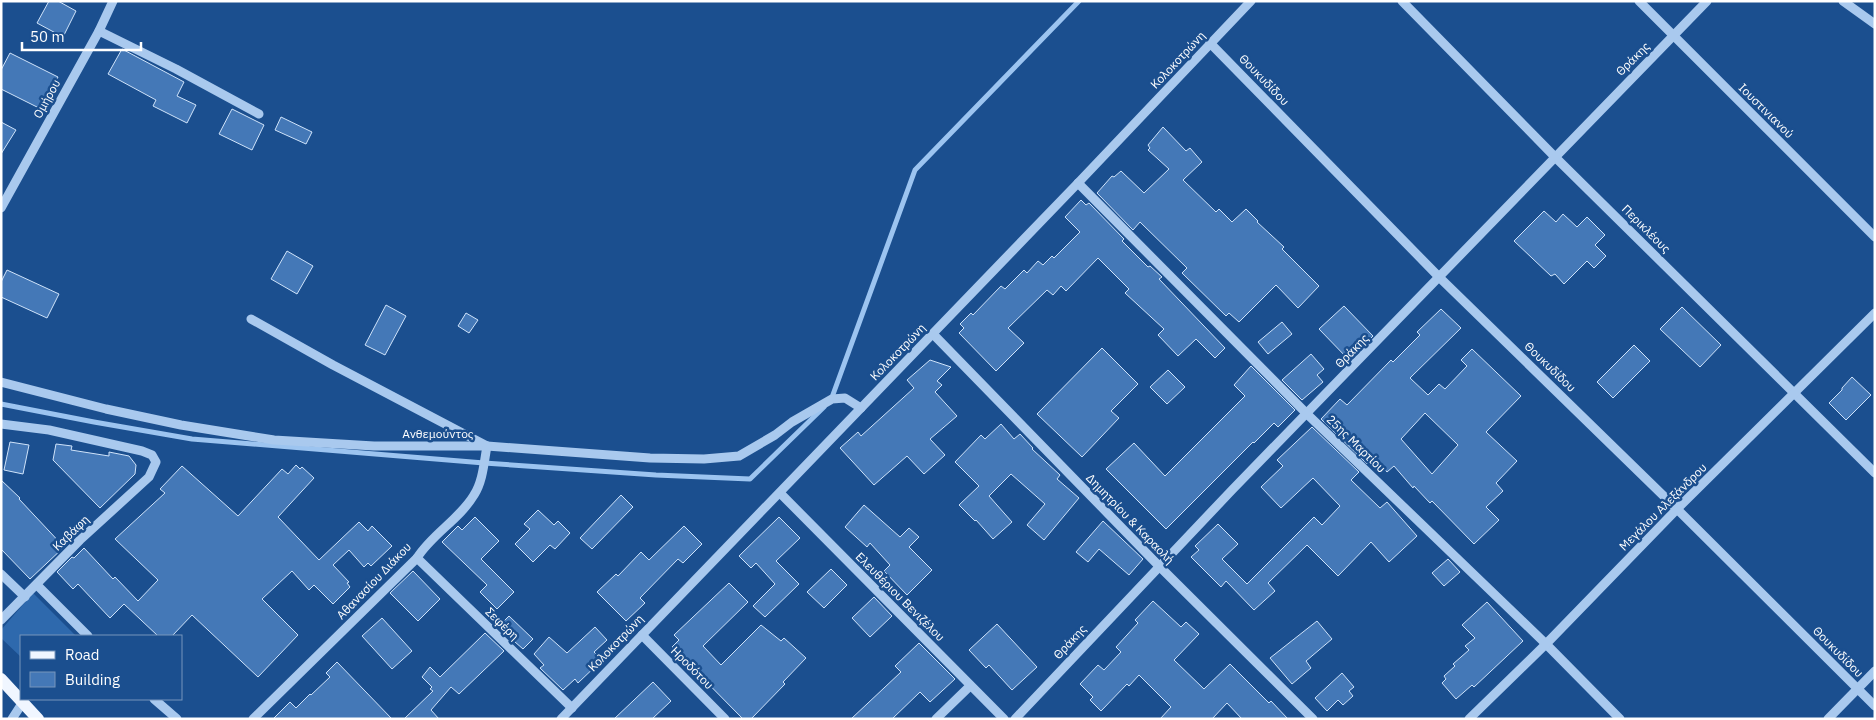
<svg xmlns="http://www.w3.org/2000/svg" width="1876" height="720" font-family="'IBM Plex Sans',sans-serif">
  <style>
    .green { fill: #2e69ad }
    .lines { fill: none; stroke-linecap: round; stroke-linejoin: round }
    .stream { stroke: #9cc4f0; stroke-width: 5 }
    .building { fill: #4478b7; stroke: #cfe3fa; fill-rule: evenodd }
    .minor { stroke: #a9c9ee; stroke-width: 9 }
    .major { stroke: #f0f6ff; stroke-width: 12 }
    .labels { text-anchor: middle; stroke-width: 5; stroke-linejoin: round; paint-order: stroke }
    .street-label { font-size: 12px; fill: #fff; stroke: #1b4f8f }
  </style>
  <rect width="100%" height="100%" fill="#1b4f8f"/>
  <!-- green -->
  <path class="green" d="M33,593L76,636H21V657L1,638V630Z"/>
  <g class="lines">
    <!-- stream -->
    <g class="stream">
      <path d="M831,400L915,170L1079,1"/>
      <path d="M1,404L94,422L192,439L484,463L656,475L750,479L824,407"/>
    </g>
  </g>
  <!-- building -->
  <g class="building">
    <path d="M49,1H58L76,11L63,37L37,23Z"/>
    <path d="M122,49L184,82L177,96L196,105L187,123L153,106L156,100L108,74Z"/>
    <path d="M10,53L58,77L41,109L1,89V70Z"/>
    <path d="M232,109L264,125L252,150L219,134Z"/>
    <path d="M281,117L312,132L306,144L275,130Z"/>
    <path d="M1,122L16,130L1,154Z"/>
    <path d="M1163,127L1186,151L1190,148L1202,162L1183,180L1216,212L1219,209L1232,222L1246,209L1258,221L1257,222L1284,247L1282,249L1319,286L1298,308L1276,285L1239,322L1229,313L1226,316L1182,273L1187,268L1140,222L1133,230L1097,193L1112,176L1114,177L1121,171L1144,193L1169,169L1148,150L1150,148L1148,145Z"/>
    <path d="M1081,200L1086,205L1089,203L1124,239L1122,241L1148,267L1150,266L1162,277L1159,279L1225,348L1215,358L1196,339L1178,356L1158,335L1164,329L1125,293L1129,289L1098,258L1066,291L1061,286L1053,295L1047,290L1008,328L1024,343L996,371L959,333L964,328L960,324L971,313L973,315L1001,286L1005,289L1024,270L1027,273L1038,261L1043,265L1052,256L1054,258L1080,232L1065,217Z"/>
    <path d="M1544,211L1556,222L1563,214L1577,227L1587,217L1605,235L1595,245L1606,256L1594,268L1587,261L1564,284L1555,274L1551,276L1514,241Z"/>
    <path d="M287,251L313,266L297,294L271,279Z"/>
    <path d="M7,270L59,294L47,318L1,297V282Z"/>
    <path d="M386,305L406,316L385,355L365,345Z"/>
    <path d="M1344,306L1373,336L1349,360L1319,329Z"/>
    <path d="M1682,307L1721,345L1700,367L1660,329Z"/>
    <path d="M1441,309L1461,328L1410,378L1428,395L1439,384L1445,389L1467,366L1461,360L1472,349L1521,396L1486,432L1517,461L1496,483L1503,491L1486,507L1499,520L1474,544L1432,501L1430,503L1414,486L1413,488L1394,466L1387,472L1374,457L1367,464L1321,419L1340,399L1347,405L1391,360L1393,362L1420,335L1417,332ZM1425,413L1458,445L1432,474L1401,439Z"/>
    <path d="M466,313L478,320L469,333L458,326Z"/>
    <path d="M1282,322L1292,334L1268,354L1258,342Z"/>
    <path d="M1634,345L1650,361L1613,398L1597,382Z"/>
    <path d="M1102,348L1138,384L1111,411L1119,418L1082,457L1037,414Z"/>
    <path d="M1311,354L1324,369L1317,375L1323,382L1302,400L1282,380Z"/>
    <path d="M930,360L951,367L937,381L942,385L935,392L957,416L930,439L945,455L924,474L907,456L874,485L840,448L858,432L861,436L914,388L907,380Z"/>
    <path d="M1251,366L1295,410L1278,427L1274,423L1254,443L1253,442L1166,529L1106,469L1134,443L1165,476L1245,396L1234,385Z"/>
    <path d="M1168,370L1185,387L1167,404L1150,387Z"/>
    <path d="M1852,377L1871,395L1846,420L1829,403L1842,390V388Z"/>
    <path d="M1001,424L1014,439L1020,434L1033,448L1032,449L1060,475L1057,479L1079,498L1044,540L1027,525L1045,504L1011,474L989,496L1012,522L993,539L976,520L975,521L959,505L979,486L955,462L981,435L985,439Z"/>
    <path d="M1312,427L1359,472L1351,480L1380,508L1387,502L1417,536L1389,562L1371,542L1338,576L1307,545L1268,583L1275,591L1254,610L1226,581L1221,587L1191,557L1199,550L1195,546L1218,524L1238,544L1222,559L1247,584L1314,517L1322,525L1340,506L1313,478L1281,508L1261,487L1283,466L1277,460Z"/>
    <path d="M10,442L29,445L23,474L4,470Z"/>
    <path d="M56,444L72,446L71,450L109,456V452L129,456L136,465L135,474L100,508L53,460Z"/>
    <path d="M296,465L300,469L302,467L314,478L278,517L319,560L359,522L368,531L372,526L392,546L371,566L368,563L364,567L349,550L333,565L349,582L347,583L350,587L333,604L314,585L309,590L292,571L262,599L298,635L258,677L192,615L172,636H158L124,604L110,618L78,584L73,589L57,572L72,557L74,558L84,548L113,579L115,577L138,601L158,580L115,539L165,493L160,489L182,466L238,516L282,469L288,474Z"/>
    <path d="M1,480L20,498L19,499L64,547L30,579L1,549Z"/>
    <path d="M621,495L633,507L592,549L580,538Z"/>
    <path d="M864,505L900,537L909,528L919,537L909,547L932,570L907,595L884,571L890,565L870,543L867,547L845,527Z"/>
    <path d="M538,510L554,525L558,521L570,533L555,549L550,545L533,562L515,544L530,529L524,524Z"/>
    <path d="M475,517L499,541L481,559L514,592L497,609L480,592L487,585L442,542L458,526L462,530Z"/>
    <path d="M779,517L800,538L776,561L799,584L765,617L753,606L775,584L756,563L751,568L739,556Z"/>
    <path d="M1103,521L1143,559L1129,575L1099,549L1088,562L1076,552Z"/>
    <path d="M684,526L702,544L683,563L678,559L640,598L645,603L626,621L597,592L616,574L618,576L641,552L649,560Z"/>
    <path d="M1448,559L1460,572L1444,586L1432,573Z"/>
    <path d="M831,569L847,585L824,608L807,592Z"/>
    <path d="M413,571L440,599L418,621L390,593Z"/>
    <path d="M729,583L748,602L703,646L721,665L761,625L781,641L784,638L806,658L783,682L785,684L751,719H743L672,647L679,640L674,635Z"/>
    <path d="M874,597L892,616L870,637L852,618Z"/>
    <path d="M1153,601L1181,627L1186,622L1199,634L1174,660L1204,689L1230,664L1269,703L1271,701L1288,719H1242L1227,703L1212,719H1160L1171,707L1139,675L1129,686L1127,684L1101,711L1090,700L1093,697L1080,684L1098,665L1104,670L1121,652L1116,647L1138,623L1135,620Z"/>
    <path d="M1487,602L1523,641L1474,687L1472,685L1456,699L1442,683L1446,679L1444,676L1455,666L1453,664L1469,650L1465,646L1475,638L1462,625Z"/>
    <path d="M509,616L533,639L523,649L498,627Z"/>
    <path d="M382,618L412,651L392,669L362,636Z"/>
    <path d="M1317,621L1332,639L1306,661L1311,668L1292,684L1270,658Z"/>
    <path d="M997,624L1037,667L1012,690L989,665L986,668L969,650Z"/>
    <path d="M595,627L607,640L594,652L602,660L578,683L575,679L563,690L540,668L544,665L534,654L549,637L567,653Z"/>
    <path d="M485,633L504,651L459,694L451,687L431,710L439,719H404L433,691L430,689L432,687L422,677L430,667L440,677Z"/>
    <path d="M919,643L955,679L930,702L920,692L892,719H851L901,672L895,666Z"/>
    <path d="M337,662L392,719H273L290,702L296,708L310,694L311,695L330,677L326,673Z"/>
    <path d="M1342,673L1354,687L1349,691L1353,696L1343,705L1338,700L1327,711L1315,698Z"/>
    <path d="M653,682L671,701L652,719H614Z"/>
  </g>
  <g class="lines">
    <!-- minor -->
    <g class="minor">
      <path d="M1402,1L1555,157L1875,473"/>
      <path d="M1639,1L1875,237"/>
      <path d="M1843,1L1875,24"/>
      <path d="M99,31L176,69L259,114"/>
      <path d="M1210,43L1440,278L1677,509L1875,706"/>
      <path d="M1078,183L1307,414L1546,644L1620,719"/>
      <path d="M1,208L99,31L113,1"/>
      <path d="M251,319L333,365L487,446"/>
      <path d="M933,334L1159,566L1313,719"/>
      <path d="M1,382L106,409L181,425L274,440L374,446H487L650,458L704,459L739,456L775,435L792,422L832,399L845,398L861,408"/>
      <path d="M1,424L49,430L142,451L152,455L156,462L149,477L80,540L1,620"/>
      <path d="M780,493L1004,719"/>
      <path d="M417,558L572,708"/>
      <path d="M1,574L25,597"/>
      <path d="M37,585L88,636"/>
      <path d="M642,635L725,719"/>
      <path d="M154,699L177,719"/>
      <path d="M12,719L23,702"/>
      <path d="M253,719L417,558C432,534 459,520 474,495C483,481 484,462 487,446"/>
      <path d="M561,719L1078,183L1251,1"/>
      <path d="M936,719L970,686"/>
      <path d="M1015,719L1232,490L1707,1"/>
      <path d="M1469,719L1546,644L1677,509L1875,313"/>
      <path d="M1828,719L1875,671"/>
    </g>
    <!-- major -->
    <path class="major" d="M1,679L38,719"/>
  </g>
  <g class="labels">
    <!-- street labels -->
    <g class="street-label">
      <text transform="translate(1633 59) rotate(-45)" y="4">Θράκης</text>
      <text transform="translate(1178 60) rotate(-47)" y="4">Κολοκοτρώνη</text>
      <text transform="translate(1264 80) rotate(46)" y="4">Θουκυδίδου</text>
      <text transform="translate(47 99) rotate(-61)" y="4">Ομήρου</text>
      <text transform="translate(1766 111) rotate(45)" y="4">Ιουστινιανού</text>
      <text transform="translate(1646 229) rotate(45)" y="4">Περικλέους</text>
      <text transform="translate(1352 351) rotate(-46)" y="4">Θράκης</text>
      <text transform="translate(898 352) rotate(-46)" y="4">Κολοκοτρώνη</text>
      <text transform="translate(1550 367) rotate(44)" y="4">Θουκυδίδου</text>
      <text x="438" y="438">Ανθεμούντος</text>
      <text transform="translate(1356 444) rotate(44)" y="4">25ης Μαρτίου</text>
      <text transform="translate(1663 507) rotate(-45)" y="4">Μεγάλου Αλεξάνδρου</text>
      <text transform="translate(1130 519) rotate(46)" y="4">Δημητρίου &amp; Καραολή</text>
      <text transform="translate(71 533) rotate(-44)" y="4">Καβάφη</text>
      <text transform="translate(374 581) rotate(-46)" y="4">Αθανασίου Διάκου</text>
      <text transform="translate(900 597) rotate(45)" y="4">Ελευθέριου Βενιζέλου</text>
      <text transform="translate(502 624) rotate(44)" y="4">Σεφέρη</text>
      <text transform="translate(1070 642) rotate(-47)" y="4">Θράκης</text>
      <text transform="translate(616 643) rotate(-46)" y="4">Κολοκοτρώνη</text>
      <text transform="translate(1838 652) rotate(45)" y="4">Θουκυδίδου</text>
      <text transform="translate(692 668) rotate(45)" y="4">Ηροδότου</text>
    </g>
  </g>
  <!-- border -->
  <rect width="1876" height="720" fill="none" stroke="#ffffff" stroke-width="5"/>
  <!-- legend -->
  <rect x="20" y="635" width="162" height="65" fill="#1b4f8f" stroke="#7695bc"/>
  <rect x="30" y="651" width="25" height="8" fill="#f0f6ff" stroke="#7695bc"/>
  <text x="65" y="660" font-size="15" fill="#ffffff">Road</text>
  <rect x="30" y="672" width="25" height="15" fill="#4478b7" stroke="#7695bc"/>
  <text x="65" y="685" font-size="15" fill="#ffffff">Building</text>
  <!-- scale -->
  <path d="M22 42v8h119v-8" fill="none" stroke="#ffffff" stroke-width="2.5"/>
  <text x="30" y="42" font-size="15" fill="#ffffff" stroke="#1b4f8f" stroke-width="4" paint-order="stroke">50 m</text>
</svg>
